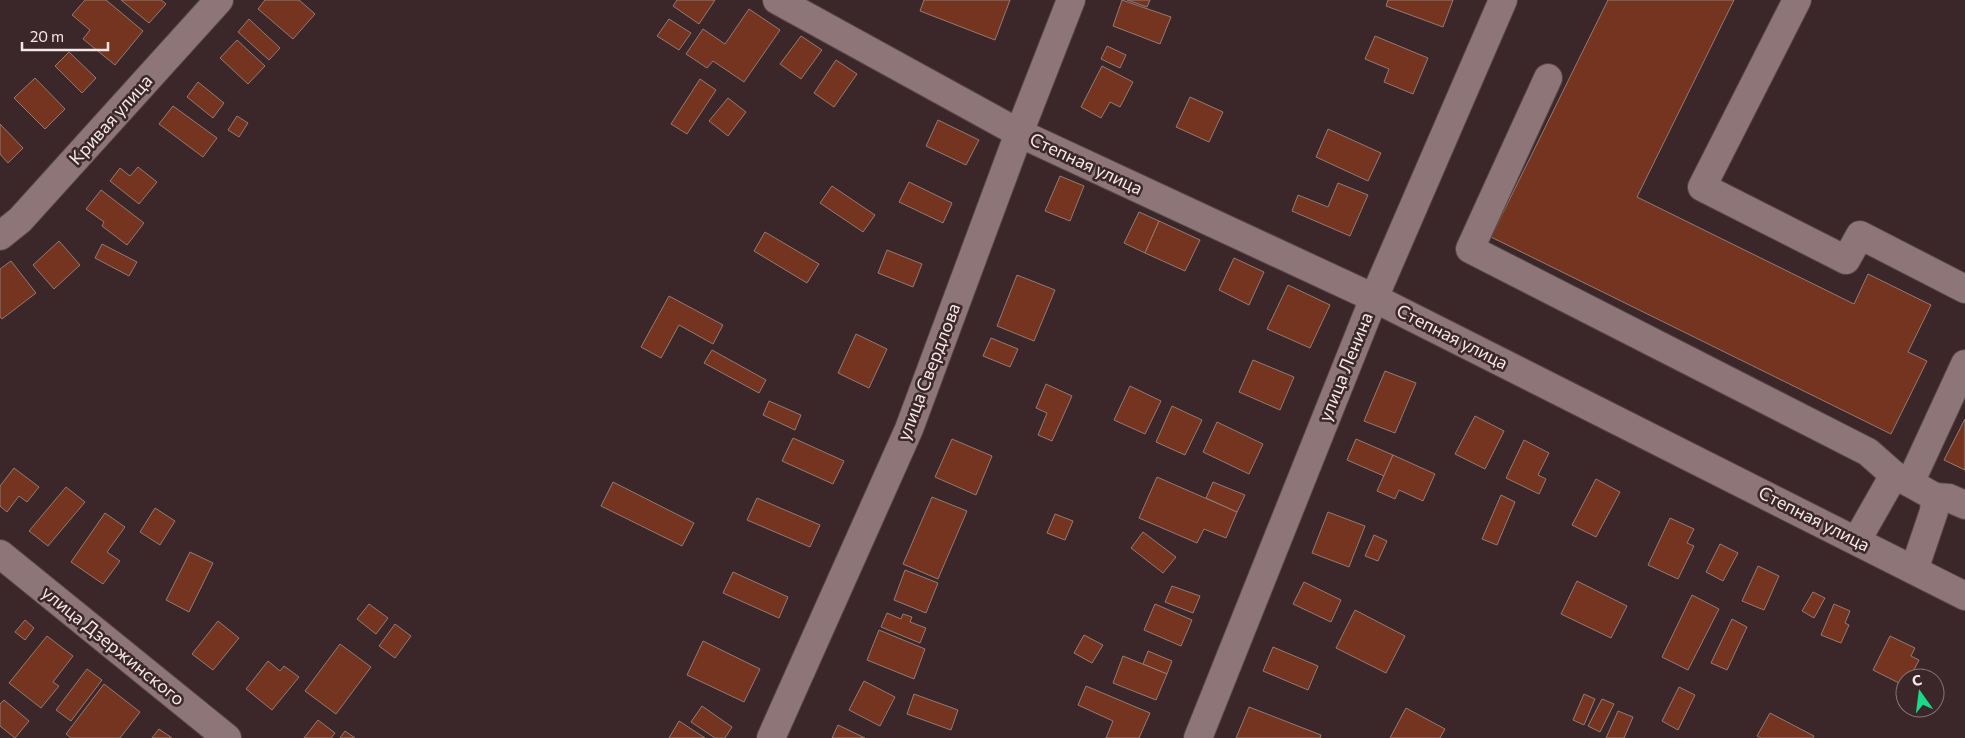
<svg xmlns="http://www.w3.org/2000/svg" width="1965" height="738" font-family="Commissioner,sans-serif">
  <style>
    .building { fill: #75341f; stroke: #927b74 }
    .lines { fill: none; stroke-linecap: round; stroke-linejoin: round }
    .minor-casing { stroke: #554447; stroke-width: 30 }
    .minor { stroke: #8d7578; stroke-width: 28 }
    .labels { text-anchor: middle; stroke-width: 5; stroke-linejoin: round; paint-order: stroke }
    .street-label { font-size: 18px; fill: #f6e8ea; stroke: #3b272a }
  </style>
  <rect width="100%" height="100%" fill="#3b272a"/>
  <!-- building -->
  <g class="building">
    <path d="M85,0H106L143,31L115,65L83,39L90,30L72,15Z"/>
    <path d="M121,0H161L166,4L149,23Z"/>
    <path d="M265,0H299L315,14L293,39L258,9Z"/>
    <path d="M677,0H715L699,24L673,6Z"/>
    <path d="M924,0H1010L995,40L920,11Z"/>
    <path d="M1122,0L1171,17L1160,44L1113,26Z"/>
    <path d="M1127,0H1150L1147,7Z"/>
    <path d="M1388,0H1453L1443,27L1386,6Z"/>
    <path d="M1608,0H1734L1637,197L1854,304L1868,274L1931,305L1908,352L1927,361L1891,434L1491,237Z"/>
    <path d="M749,9L780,30L744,82L713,61L707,68L686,54L703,29L725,44Z"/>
    <path d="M249,19L280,48L269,60L238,32Z"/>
    <path d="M669,19L691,33L679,50L657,36Z"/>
    <path d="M801,36L822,50L801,79L780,64Z"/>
    <path d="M1375,36L1428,58L1413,94L1384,82L1389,69L1365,59Z"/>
    <path d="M237,40L265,66L248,84L220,58Z"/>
    <path d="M1107,46L1126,55L1120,68L1101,59Z"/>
    <path d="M69,52L96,78L82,93L55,66Z"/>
    <path d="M836,60L857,74L834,107L814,93Z"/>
    <path d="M1102,66L1133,82L1120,107L1110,102L1101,118L1081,107Z"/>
    <path d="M35,78L65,109L45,129L14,98Z"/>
    <path d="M700,79L716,90L687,134L671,124Z"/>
    <path d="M198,82L224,103L213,118L187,97Z"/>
    <path d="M1190,97L1223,112L1209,142L1176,127Z"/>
    <path d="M728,98L746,112L728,136L709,121Z"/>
    <path d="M173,106L217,138L203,157L159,124Z"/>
    <path d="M237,116L248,123L239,137L228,130Z"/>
    <path d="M938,120L979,140L966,165L926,146Z"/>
    <path d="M0,124L23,148L8,163L0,154Z"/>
    <path d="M1328,129L1381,153L1368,181L1316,157Z"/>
    <path d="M138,167L157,182L139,204L110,181L120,168L130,176Z"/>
    <path d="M1060,176L1084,186L1070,221L1045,211Z"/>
    <path d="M909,182L952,203L943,223L899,202Z"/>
    <path d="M1338,183L1368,195L1350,236L1292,211L1298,195L1328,207Z"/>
    <path d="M832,186L875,215L863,232L820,203Z"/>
    <path d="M101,190L144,223L127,245L102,226L104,222L86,209Z"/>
    <path d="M1139,212L1159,221L1145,253L1124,243Z"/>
    <path d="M1159,221L1200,240L1185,271L1145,253Z"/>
    <path d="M765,232L819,264L807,283L754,251Z"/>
    <path d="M59,241L80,265L54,289L33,265Z"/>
    <path d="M102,244L137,262L129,276L95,258Z"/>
    <path d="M887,250L922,264L913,287L878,273Z"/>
    <path d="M1234,258L1264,272L1249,305L1219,290Z"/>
    <path d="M11,261L36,293L2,319L0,317V269Z"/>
    <path d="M1017,275L1055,290L1034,341L997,326Z"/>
    <path d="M1288,285L1330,305L1310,348L1267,329Z"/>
    <path d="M669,296L723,325L713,344L679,325L661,358L641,347Z"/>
    <path d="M856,334L887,349L869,388L838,373Z"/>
    <path d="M991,338L1018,349L1010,367L983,356Z"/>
    <path d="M712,350L766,380L759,393L704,363Z"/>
    <path d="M1253,360L1294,377L1280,410L1239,392Z"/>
    <path d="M1385,371L1416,383L1395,433L1364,421Z"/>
    <path d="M1046,384L1072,396L1052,441L1038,435L1047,413L1036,408Z"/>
    <path d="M1130,386L1161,401L1145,434L1114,420Z"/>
    <path d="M769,401L801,415L795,430L763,415Z"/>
    <path d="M1172,406L1202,420L1185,455L1156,442Z"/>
    <path d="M1475,416L1504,431L1485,469L1455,454Z"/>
    <path d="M1965,419V470L1944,460Z"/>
    <path d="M1217,422L1263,444L1249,474L1203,452Z"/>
    <path d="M793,438L844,461L833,484L782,461Z"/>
    <path d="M952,439L992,456L976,495L935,477Z"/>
    <path d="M1356,439L1393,455L1384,476L1347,460Z"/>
    <path d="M1524,440L1549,453L1538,475L1546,479L1539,494L1506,478Z"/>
    <path d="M1393,455L1435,474L1423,501L1399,490L1395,499L1377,491Z"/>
    <path d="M14,468L39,487L27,502L19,496L7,512L0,506V486Z"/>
    <path d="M1157,477L1237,512L1226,538L1204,529L1197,543L1139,518Z"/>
    <path d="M1596,479L1620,492L1596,537L1572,525Z"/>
    <path d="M613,482L694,523L682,546L601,506Z"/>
    <path d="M1213,482L1245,495L1237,512L1206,498Z"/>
    <path d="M66,487L85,502L48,546L29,531Z"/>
    <path d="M1501,495L1515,502L1497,545L1482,539Z"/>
    <path d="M932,497L967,511L938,579L903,564Z"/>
    <path d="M757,498L820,525L810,547L747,520Z"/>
    <path d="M155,508L175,521L160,545L140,532Z"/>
    <path d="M1328,512L1365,526L1349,567L1312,553Z"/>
    <path d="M105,513L125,527L107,552L120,561L103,584L71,562Z"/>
    <path d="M1055,514L1073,521L1065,540L1047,533Z"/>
    <path d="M1670,518L1694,529L1687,543L1694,546L1678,579L1648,565Z"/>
    <path d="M1143,532L1176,557L1163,573L1131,548Z"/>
    <path d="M1374,535L1387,541L1378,561L1365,556Z"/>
    <path d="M1720,544L1738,553L1723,581L1706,572Z"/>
    <path d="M190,552L213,563L189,612L166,600Z"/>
    <path d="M1758,566L1779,576L1764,610L1742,601Z"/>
    <path d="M905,570L938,583L926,613L894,600Z"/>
    <path d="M733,572L788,597L779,618L723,593Z"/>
    <path d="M1577,581L1627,606L1611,638L1561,614Z"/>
    <path d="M1304,582L1341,600L1331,622L1293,604Z"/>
    <path d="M1172,586L1200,596L1193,613L1165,602Z"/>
    <path d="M1813,592L1825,598L1814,618L1802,611Z"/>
    <path d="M1692,595L1719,609L1688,670L1662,657Z"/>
    <path d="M369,604L388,618L376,634L357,619Z"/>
    <path d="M1155,604L1192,620L1181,646L1144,630Z"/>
    <path d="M1834,604L1850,611L1845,623L1849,625L1841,643L1821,635Z"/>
    <path d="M1355,610L1405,636L1386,673L1336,648Z"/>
    <path d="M887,613L901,619L903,614L912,617L910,622L926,628L920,643L881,627Z"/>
    <path d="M1732,619L1747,627L1727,670L1711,663Z"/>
    <path d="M25,620L34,628L25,640L15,632Z"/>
    <path d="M218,621L239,638L213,670L192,654Z"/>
    <path d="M395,624L411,636L395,658L379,646Z"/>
    <path d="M879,630L925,649L914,679L867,660Z"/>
    <path d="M1084,635L1103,645L1092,663L1074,653Z"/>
    <path d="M47,636L73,656L53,682L59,686L41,708L9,683Z"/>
    <path d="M1890,636L1915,648L1911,656L1919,660L1910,678H1905V686L1873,670Z"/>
    <path d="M703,641L760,669L744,702L687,675Z"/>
    <path d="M340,644L371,667L336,714L305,691Z"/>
    <path d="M1273,647L1318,666L1308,690L1263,671Z"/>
    <path d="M1148,651L1172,661L1167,674L1143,664Z"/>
    <path d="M1123,656L1167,674L1156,700L1113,683Z"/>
    <path d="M268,661L280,671L284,666L299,677L272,710L246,689Z"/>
    <path d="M87,669L102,680L71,721L56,710Z"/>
    <path d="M864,681L895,697L880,726L849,710Z"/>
    <path d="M104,684L140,712L120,738H71L66,734Z"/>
    <path d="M1086,686L1150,713L1139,738H1106L1113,721L1078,705Z"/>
    <path d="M1679,687L1695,695L1678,730L1662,721Z"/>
    <path d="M914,694L958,710L951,730L907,714Z"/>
    <path d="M1584,694L1595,699L1584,725L1573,720Z"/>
    <path d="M1602,699L1614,704L1600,732L1588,726Z"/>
    <path d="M4,700L29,721L15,738L0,726V704Z"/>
    <path d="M702,706L732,727L725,738H715L691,722Z"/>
    <path d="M1249,707L1321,735L1320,738H1236Z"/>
    <path d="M1406,708L1445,729L1440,738H1390Z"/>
    <path d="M1618,711L1633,717L1624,738H1606Z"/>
    <path d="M1770,713L1814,736L1813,738H1761L1757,736Z"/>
    <path d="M318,720L335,733L331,738H304Z"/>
    <path d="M679,721L705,738H669Z"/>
    <path d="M838,725L865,738H832Z"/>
    <path d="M159,729L172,738H152Z"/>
    <path d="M345,731L355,738H340Z"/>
  </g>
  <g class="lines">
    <defs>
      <g id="minor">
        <path d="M777,0L1019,133L1374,298L1965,596"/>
        <path d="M1797,0L1702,187L1846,260L1860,235L1965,289"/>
        <path d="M1548,78L1470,249L1868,452L1894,475"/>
        <path d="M0,236L20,220L219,0"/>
        <path d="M1935,497L1949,498L1965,505"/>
        <path d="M1857,540L1894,475L1910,483"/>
        <path d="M0,554L227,738"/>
        <path d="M1914,570L1934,511L1935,497L1910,483L1965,364"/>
        <path d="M771,738L909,429L1019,133L1071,0"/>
        <path d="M1198,738L1374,298L1503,0"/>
      </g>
    </defs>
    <!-- minor casing -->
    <use href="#minor" class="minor-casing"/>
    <!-- minor -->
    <use href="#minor" class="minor"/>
  </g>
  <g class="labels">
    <!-- street labels -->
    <g class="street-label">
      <text transform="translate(111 120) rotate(-48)" y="6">Кривая улица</text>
      <text transform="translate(1086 164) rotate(25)" y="6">Степная улица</text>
      <text transform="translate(1452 337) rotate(27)" y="6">Степная улица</text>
      <text transform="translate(1346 367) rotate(-68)" y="6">улица Ленина</text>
      <text transform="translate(929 372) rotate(-69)" y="6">улица Свердлова</text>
      <text transform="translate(1814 519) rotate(27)" y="6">Степная улица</text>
      <text transform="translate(113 646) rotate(39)" y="6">улица Дзержинского</text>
    </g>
  </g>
  <!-- north arrow -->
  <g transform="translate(1920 693) rotate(346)"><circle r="24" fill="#3b272a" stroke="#867477"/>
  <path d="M0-4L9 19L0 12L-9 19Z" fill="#1ad988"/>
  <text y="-8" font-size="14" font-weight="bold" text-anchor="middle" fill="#f6e8ea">С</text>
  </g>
  <!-- scale -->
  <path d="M22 42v8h86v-8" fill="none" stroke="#f6e8ea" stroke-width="2.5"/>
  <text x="30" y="42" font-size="15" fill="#f6e8ea" stroke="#3b272a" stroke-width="4" paint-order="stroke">20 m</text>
</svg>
